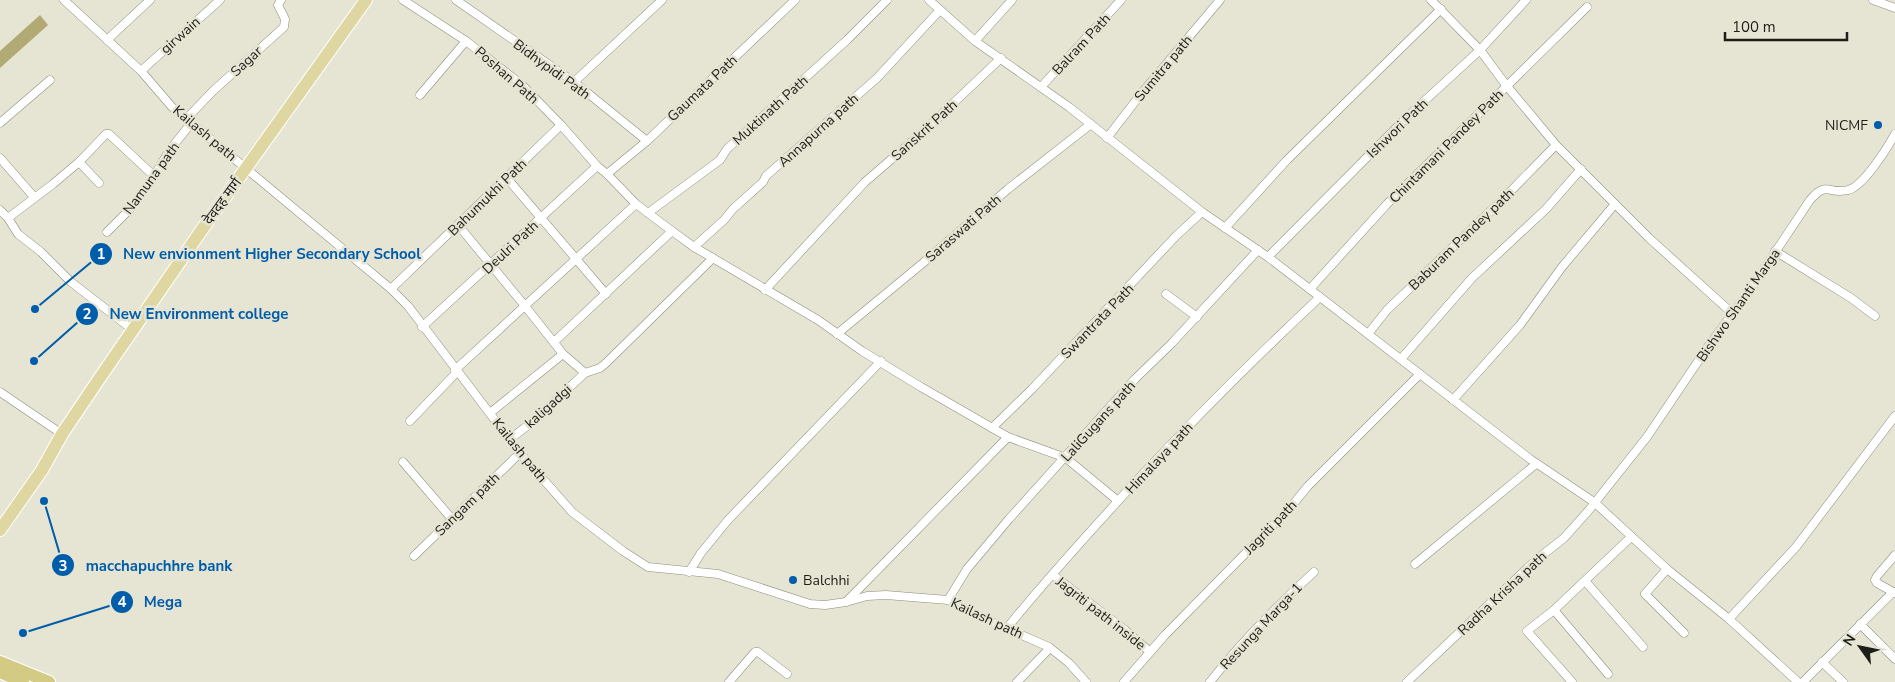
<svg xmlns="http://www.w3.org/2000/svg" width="1895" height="682" font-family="'Nunito Sans','Noto Sans Devanagari',sans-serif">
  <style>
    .water { fill: #b1aa75 }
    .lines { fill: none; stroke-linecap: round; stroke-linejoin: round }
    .minor-casing { stroke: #8e8d7d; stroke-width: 9 }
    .primary-casing { stroke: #fff; stroke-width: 14 }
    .trunk-casing { stroke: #fff; stroke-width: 14 }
    .minor { stroke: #fff; stroke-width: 8 }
    .primary { stroke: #ded7a2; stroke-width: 12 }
    .trunk { stroke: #d3ca83; stroke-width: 12 }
    .poi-dot { fill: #005daa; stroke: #e6e4d3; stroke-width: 2 }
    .labels { text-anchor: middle; stroke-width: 5; stroke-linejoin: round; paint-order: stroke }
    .street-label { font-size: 14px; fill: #1e1e18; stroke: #e6e4d3 }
    .poi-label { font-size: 14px; fill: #1e1e18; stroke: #e6e4d3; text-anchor: end }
    .leader { fill: none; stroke: #005daa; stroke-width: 2 }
    .callout-dot { fill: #005daa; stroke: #e6e4d3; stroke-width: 2 }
    .mark-label { font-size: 15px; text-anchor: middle; font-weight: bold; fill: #fff }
    .callout-label { font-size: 15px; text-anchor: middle; font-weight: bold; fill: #005daa; stroke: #e6e4d3; stroke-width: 5; stroke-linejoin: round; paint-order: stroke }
  </style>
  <rect width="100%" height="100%" fill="#e6e4d3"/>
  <!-- water -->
  <path class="water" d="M40,15L48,25L0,68V51Z"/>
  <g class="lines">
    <defs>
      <g id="minor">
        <path d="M64,0L141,71L172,107L391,289L408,306L520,453L572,512L623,551L648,567L718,574L810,604L825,605L846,602L867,596L886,595L948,600L994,623L1049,647L1069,663L1086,682"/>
        <path d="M403,0L466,41L522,85L561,125L597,166L607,174L636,204L672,231L694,247L818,320L862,351L921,387L1008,437L1066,458L1118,501"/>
        <path d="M456,0L574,82L647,141"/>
        <path d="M929,0L975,41L1069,107L1202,212L1268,257L1530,459L1594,502L1667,569L1729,619L1798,682"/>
        <path d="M1431,0L1480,50L1506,85L1556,145L1649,238L1732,313"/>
        <path d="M1873,0L1895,8"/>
        <path d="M107,40L150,0"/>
        <path d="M975,41L1012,0"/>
        <path d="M141,71L220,0"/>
        <path d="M574,82L662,0"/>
        <path d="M1041,87L1121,0"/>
        <path d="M420,95L466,41"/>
        <path d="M187,118L213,91L284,27L285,19L278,5L281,0"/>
        <path d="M0,123L50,80"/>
        <path d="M1107,138L1141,94L1220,0"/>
        <path d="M0,158L34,197"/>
        <path d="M79,162L99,183"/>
        <path d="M607,174L647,141L795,0"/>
        <path d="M506,177L606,294"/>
        <path d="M0,210L8,218L18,234L41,252L71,282L133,330"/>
        <path d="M648,213L720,160L727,149L847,40L887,0"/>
        <path d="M8,218L53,184L79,162L106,134H109L154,176"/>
        <path d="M458,225L525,306L563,354L585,373"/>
        <path d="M1225,228L1287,160L1441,9"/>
        <path d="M107,232L129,210L154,176L169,151L192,122"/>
        <path d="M694,247L724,220L733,209L763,182L766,176L877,78L940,10"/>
        <path d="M1775,251L1851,298L1875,316"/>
        <path d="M1268,257L1408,116L1480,50L1526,0"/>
        <path d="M391,289L561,125"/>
        <path d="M1310,289L1387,204L1587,7"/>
        <path d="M765,290L865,182L924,131L1001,58"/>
        <path d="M1166,294L1197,317"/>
        <path d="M422,327L597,166"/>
        <path d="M837,334L923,263L1008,189L1091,124"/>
        <path d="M1368,334L1387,310L1502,200L1556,145"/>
        <path d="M554,342L672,231"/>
        <path d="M1401,359L1472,278L1546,209L1581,169"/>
        <path d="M455,370L636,204"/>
        <path d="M0,392L62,434"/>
        <path d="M1453,400L1520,325L1562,267L1615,204"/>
        <path d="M490,413L563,354"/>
        <path d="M410,421L457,372"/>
        <path d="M992,428L1032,389L1176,236L1202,212"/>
        <path d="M510,439L531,423L585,373L600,368L606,363L713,258"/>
        <path d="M403,462L452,519"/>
        <path d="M1895,555L1877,576L1875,580L1877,583L1895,593"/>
        <path d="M414,556L520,453"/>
        <path d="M1415,564L1536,464"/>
        <path d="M1667,569L1645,594L1684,633"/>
        <path d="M689,572L701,553L728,520L881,361"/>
        <path d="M1053,575L1125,630L1150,652"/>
        <path d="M1585,581L1643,647"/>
        <path d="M948,600L967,569L1009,519L1135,379L1172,343L1258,250"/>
        <path d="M846,602L1008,437"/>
        <path d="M1554,610L1608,674"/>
        <path d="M1729,619L1796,547L1895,416"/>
        <path d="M1860,624L1895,659"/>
        <path d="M1007,628C1049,576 1095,526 1140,477C1198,415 1258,355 1320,297"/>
        <path d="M1822,662L1843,682"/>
        <path d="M729,682L755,652H758L787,674"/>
        <path d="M1017,682L1050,648"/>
        <path d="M1124,682L1165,635L1290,508L1308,486L1420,374"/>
        <path d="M1210,682C1241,642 1277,606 1314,572"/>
        <path d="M1407,682L1536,560L1564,538L1589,510L1647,437L1707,348L1750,290L1810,200C1827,180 1829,195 1848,190C1863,187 1888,147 1895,134"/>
        <path d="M1572,682L1527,631L1554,610L1631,537"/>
        <path d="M1803,682L1893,592"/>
      </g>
      <path id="primary" d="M0,530L42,470L62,434L99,379L201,231L366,0"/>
      <g id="trunk">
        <path d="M0,662L49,682"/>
        <path d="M0,672L23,682"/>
      </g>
    </defs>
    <!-- minor casing -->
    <use href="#minor" class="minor-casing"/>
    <!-- primary casing -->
    <use href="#primary" class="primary-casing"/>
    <!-- trunk casing -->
    <use href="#trunk" class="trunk-casing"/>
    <!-- minor -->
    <use href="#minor" class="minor"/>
    <!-- primary -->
    <use href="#primary" class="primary"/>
    <!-- trunk -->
    <use href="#trunk" class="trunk"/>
  </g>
  <!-- markers -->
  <g class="poi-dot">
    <circle cx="1878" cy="125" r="5"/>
    <circle cx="793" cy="580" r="5"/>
  </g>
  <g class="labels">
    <!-- street labels -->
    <g class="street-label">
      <text transform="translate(180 35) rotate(-42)" y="5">girwain</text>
      <text transform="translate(1081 44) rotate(-47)" y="5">Balram Path</text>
      <text transform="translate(246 61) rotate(-43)" y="5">Sagar</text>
      <text transform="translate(1163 68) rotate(-50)" y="5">Sumitra path</text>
      <text transform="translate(552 69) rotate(36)" y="5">Bidhypidi Path</text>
      <text transform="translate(507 75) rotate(41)" y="5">Poshan Path</text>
      <text transform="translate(702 88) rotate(-43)" y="5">Gaumata Path</text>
      <text transform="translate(770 110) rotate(-42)" y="5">Muktinath Path</text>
      <text transform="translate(1397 128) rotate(-44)" y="5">Ishwori Path</text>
      <text transform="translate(818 130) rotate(-42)" y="5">Annapurna path</text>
      <text transform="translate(924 130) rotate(-42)" y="5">Sanskrit Path</text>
      <text transform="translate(205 133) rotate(40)" y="5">Kailash path</text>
      <text transform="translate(1446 146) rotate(-45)" y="5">Chintamani Pandey Path</text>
      <text transform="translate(151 178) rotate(-54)" y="5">Namuna path</text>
      <text transform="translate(487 197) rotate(-44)" y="5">Bahumukhi Path</text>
      <text transform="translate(222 201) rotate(-54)" y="5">देवदह मार्ग</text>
      <text transform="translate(963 228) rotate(-41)" y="5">Saraswati Path</text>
      <text transform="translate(1461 239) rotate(-44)" y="5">Baburam Pandey path</text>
      <text transform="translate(510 247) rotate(-43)" y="5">Deulri Path</text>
      <text transform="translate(1738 305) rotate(-55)" y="5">Bishwo Shanti Marga</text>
      <text transform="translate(1097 321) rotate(-46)" y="5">Swantrata Path</text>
      <text transform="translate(548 406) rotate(-42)" y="5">kaligadgi</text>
      <text transform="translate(1098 421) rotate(-48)" y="5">LaliGugans path</text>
      <text transform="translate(520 450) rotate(51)" y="5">Kailash path</text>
      <text transform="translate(1159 458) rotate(-47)" y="5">Himalaya path</text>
      <text transform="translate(467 504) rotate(-44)" y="5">Sangam path</text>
      <text transform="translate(1270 527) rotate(-46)" y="5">Jagriti path</text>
      <text transform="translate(1502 593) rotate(-43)" y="5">Radha Krisha path</text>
      <text transform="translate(1101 613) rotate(38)" y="5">Jagriti path inside</text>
      <text transform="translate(987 618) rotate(25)" y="5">Kailash path</text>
      <text transform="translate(1261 626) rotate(-47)" y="5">Resunga Marga-1</text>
    </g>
    <!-- poi labels -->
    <g class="poi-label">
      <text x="1868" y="130">NICMF</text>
      <text x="803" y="585" text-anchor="start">Balchhi</text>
    </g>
  </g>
  <!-- callouts -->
  <path class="leader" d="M35 309L101 254M34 361L87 314M44 501L63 565M23 633L122 602"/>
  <g class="callout-dot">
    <circle cx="35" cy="309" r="5"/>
    <circle cx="34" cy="361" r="5"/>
    <circle cx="44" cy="501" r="5"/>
    <circle cx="23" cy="633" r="5"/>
    <circle cx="101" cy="254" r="12"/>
    <circle cx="87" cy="314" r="12"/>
    <circle cx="63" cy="565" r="12"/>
    <circle cx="122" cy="602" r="12"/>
  </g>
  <g class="mark-label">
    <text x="101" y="259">1</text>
    <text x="87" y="319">2</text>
    <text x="63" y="571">3</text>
    <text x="122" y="607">4</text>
  </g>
  <g class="callout-label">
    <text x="272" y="259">New envionment Higher Secondary School</text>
    <text x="199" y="319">New Environment college</text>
    <text x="159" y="571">macchapuchhre bank</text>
    <text x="163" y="607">Mega</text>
  </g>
  <!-- north arrow -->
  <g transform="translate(1860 647) rotate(303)" stroke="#e6e4d3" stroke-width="4" paint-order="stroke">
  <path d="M0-4L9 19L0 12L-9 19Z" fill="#1e1e18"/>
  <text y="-8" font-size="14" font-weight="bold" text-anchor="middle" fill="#1e1e18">N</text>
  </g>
  <!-- scale -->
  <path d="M1725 32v8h122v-8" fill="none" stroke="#1e1e18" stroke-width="2.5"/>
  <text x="1732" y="32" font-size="15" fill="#1e1e18" stroke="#e6e4d3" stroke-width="4" paint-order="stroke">100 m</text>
</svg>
